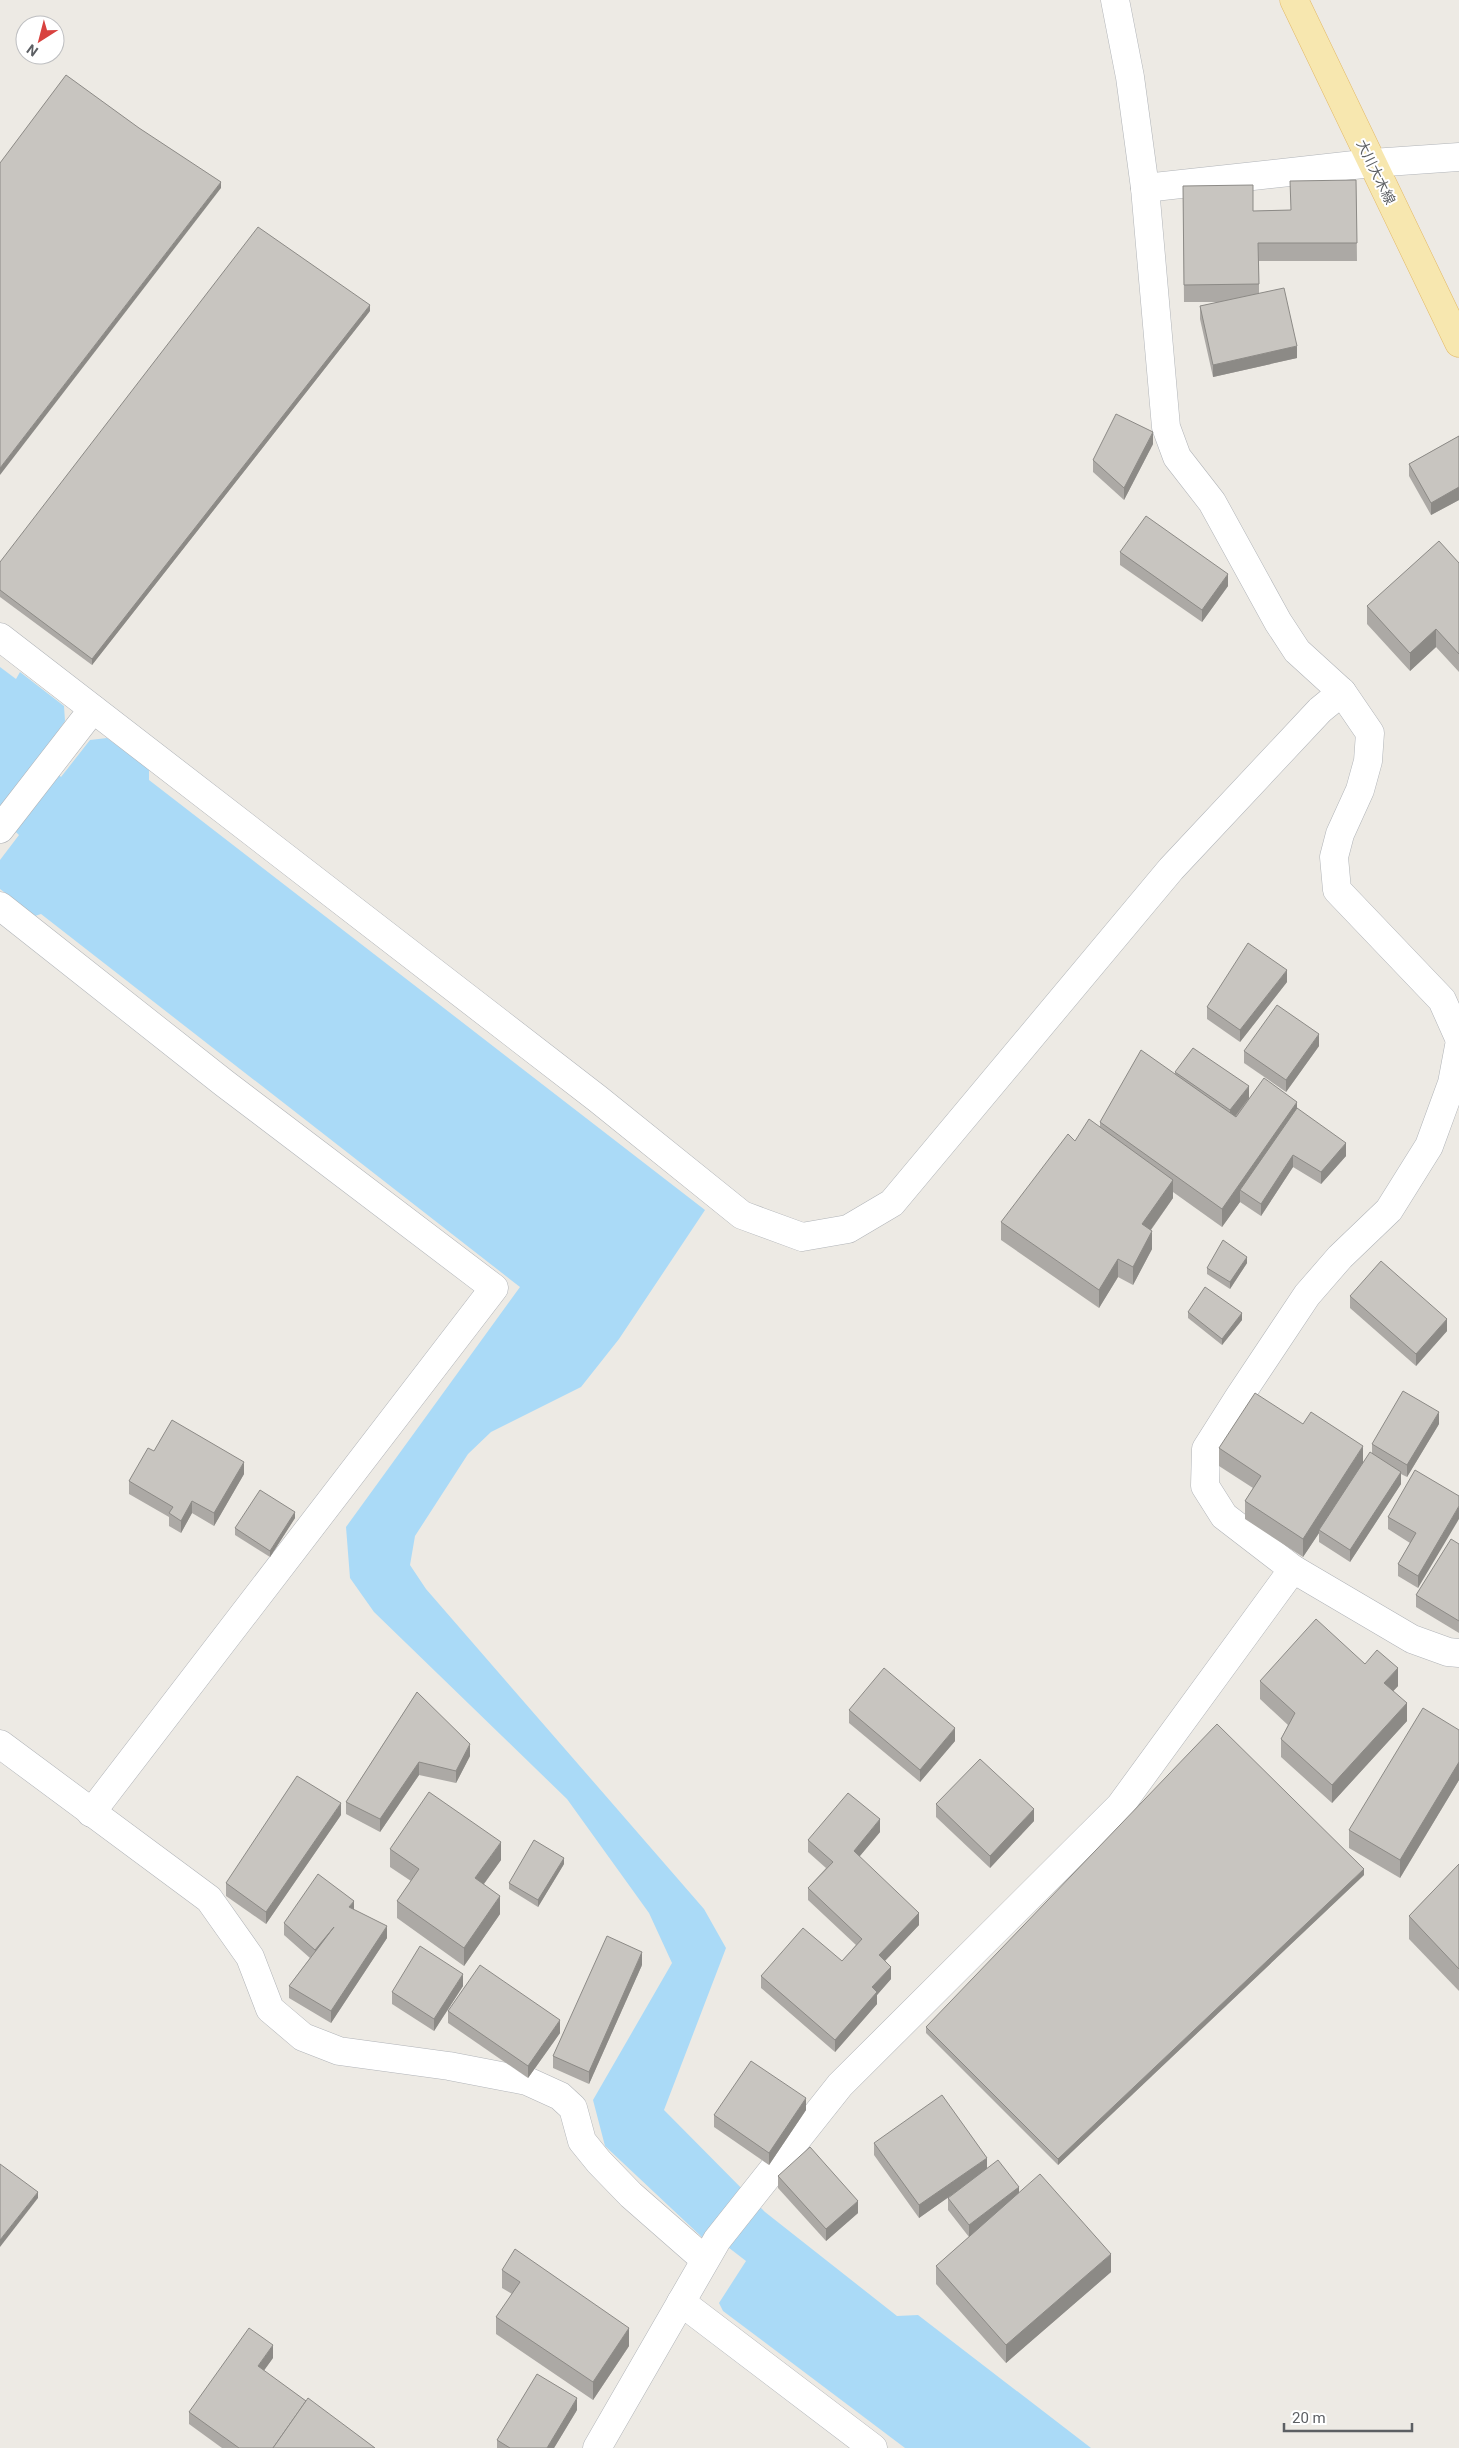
<svg xmlns="http://www.w3.org/2000/svg" width="1459" height="2448" font-family="Roboto,'Noto Sans JP',sans-serif">
  <style>
    .water { fill: #aadaf7 }
    .lines { fill: none; stroke-linecap: round; stroke-linejoin: round }
    .street-casing { stroke: #b1b4b8; stroke-width: 29 }
    .primary-casing { stroke: #e3b966; stroke-width: 29 }
    .street { stroke: #fff; stroke-width: 28 }
    .primary { stroke: #f7e7af; stroke-width: 28 }
    .wall { fill: #aca9a5 }
    .shaded-wall { fill: #8c8a86 }
    .building { fill: #c8c5c0; stroke: #8c8a86 }
    .labels { text-anchor: middle; stroke-width: 4; stroke-linejoin: round; paint-order: stroke }
    .street-label { font-size: 14px; fill: #5c5f63; stroke: #fff }
  </style>
  <rect width="100%" height="100%" fill="#edeae4"/>
  <!-- water -->
  <path class="water" d="M0,667L16,679L20,672L64,706L65,721L40,757L61,777L90,740L107,738L149,769V780L705,1210L619,1339L581,1387L491,1432L468,1454L415,1536L410,1565L426,1589L704,1909L726,1948L664,2110L765,2212L897,2316L918,2315L1091,2448H905L723,2311L719,2303L746,2261L711,2234L705,2240L605,2146L593,2100L672,1963L649,1913L567,1799L374,1612L350,1578L346,1527L520,1287L41,914L35,916L0,889V860L19,835L0,817Z"/>
  <g class="lines">
    <defs>
      <g id="street">
        <path d="M1115,0L1130,77L1145,188L1166,427L1177,457L1212,502L1278,622L1297,651L1342,692L1370,733L1368,761L1360,790L1340,834L1334,857L1337,890L1442,1000L1459,1038"/>
        <path d="M1145,188L1372,163L1459,157"/>
        <path d="M0,637L598,1099L742,1215L802,1237L848,1229L892,1203L1171,869L1320,710L1342,692"/>
        <path d="M0,829L93,709"/>
        <path d="M0,906L224,1083L494,1288L91,1813"/>
        <path d="M1459,1046L1452,1083L1429,1146L1389,1210L1340,1257L1307,1295L1239,1397L1206,1449L1205,1486L1224,1516L1293,1569L1412,1639L1448,1652L1459,1653"/>
        <path d="M0,1744L209,1899L250,1957L270,2009L303,2037L339,2051L449,2066L527,2081L560,2096L573,2108L582,2141L599,2162L631,2195L704,2259"/>
        <path d="M681,2302L873,2448"/>
        <path d="M597,2448L717,2240L840,2085L1120,1806L1293,1569"/>
      </g>
      <path id="primary" d="M1294,0L1459,343"/>
    </defs>
    <!-- street casing -->
    <use href="#street" class="street-casing"/>
    <!-- primary casing -->
    <use href="#primary" class="primary-casing"/>
    <!-- street -->
    <use href="#street" class="street"/>
    <!-- primary -->
    <use href="#primary" class="primary"/>
  </g>
  <!-- wall -->
  <g class="wall">
    <path d="M1356,180L1357,261H1259V293L1297,358L1213,377L1200,319V306L1219,302H1184L1183,186L1253,211L1291,210Z"/>
    <path d="M370,311L92,665L0,597V562Z"/>
    <path d="M1459,436V500L1431,515L1409,476V464Z"/>
    <path d="M1153,444L1124,500L1093,472V460Z"/>
    <path d="M1120,552L1228,586L1202,622L1120,565Z"/>
    <path d="M1459,563V672L1436,647L1410,671L1367,624V606Z"/>
    <path d="M1287,982L1240,1042L1207,1019V1007Z"/>
    <path d="M1319,1046L1286,1092L1244,1063V1051Z"/>
    <path d="M1175,1072L1249,1098L1297,1108L1346,1156L1321,1184L1293,1167L1261,1216L1240,1202L1222,1227L1173,1192V1198L1151,1230L1152,1249L1133,1285L1118,1277L1099,1308L1001,1240V1222L1075,1141L1100,1127V1122L1175,1074Z"/>
    <path d="M1247,1263L1230,1289L1207,1274V1268Z"/>
    <path d="M1350,1296L1447,1331L1416,1366L1350,1308Z"/>
    <path d="M1188,1312L1242,1320L1222,1345L1188,1318Z"/>
    <path d="M1439,1424L1407,1477L1401,1474V1484L1350,1562L1319,1542V1533L1303,1557L1245,1519V1501L1253,1488L1219,1466V1448L1363,1463L1372,1453V1444Z"/>
    <path d="M154,1451L244,1474L214,1526L192,1513L181,1533L169,1526V1517L129,1494V1481Z"/>
    <path d="M1459,1496L1418,1588L1398,1576V1564L1410,1543L1388,1529V1517Z"/>
    <path d="M295,1518L270,1557L235,1535V1528Z"/>
    <path d="M1459,1544V1633L1416,1607V1595Z"/>
    <path d="M1365,1664L1398,1686L1393,1691L1407,1721L1332,1803L1281,1757V1739L1288,1725L1260,1699V1681Z"/>
    <path d="M417,1692L470,1756L456,1783L419,1775L380,1832L346,1814V1802Z"/>
    <path d="M849,1710L955,1741L920,1782L849,1723Z"/>
    <path d="M1459,1730V1780L1400,1878L1349,1848V1830Z"/>
    <path d="M936,1804L1034,1821L990,1868L936,1817Z"/>
    <path d="M341,1815L266,1924L226,1896V1883Z"/>
    <path d="M880,1832L859,1857L919,1925L885,1961L891,1979L877,1995V2004L835,2052L761,1988V1976L842,1961L856,1945L808,1900V1888L826,1868L808,1852V1840Z"/>
    <path d="M390,1849L501,1860L484,1884L500,1914L464,1966L397,1918V1901L411,1881L390,1867Z"/>
    <path d="M564,1864L538,1907L509,1889V1883Z"/>
    <path d="M1459,1864V1991L1409,1939V1916Z"/>
    <path d="M1364,1875L1058,2165L926,2033V2027Z"/>
    <path d="M354,1910L387,1938L331,2023L289,1998V1986L310,1958L284,1935V1923Z"/>
    <path d="M642,1965L589,2084L553,2068V2056Z"/>
    <path d="M463,1986L434,2031L392,2004V1992Z"/>
    <path d="M448,2011L560,2033L528,2078L448,2023Z"/>
    <path d="M806,2110L769,2165L714,2127V2115Z"/>
    <path d="M874,2143L987,2168L1019,2193L1111,2272L1006,2363L936,2284V2266L969,2237L948,2210V2198L957,2191L919,2218L874,2155Z"/>
    <path d="M778,2176L858,2213L826,2241L778,2188Z"/>
    <path d="M502,2270L629,2346L593,2400L496,2334V2317L512,2294L502,2288Z"/>
    <path d="M273,2358L263,2371L306,2401L375,2448H222L189,2424V2412Z"/>
    <path d="M577,2410L554,2448H497V2440Z"/>
  </g>
  <!-- shaded-wall -->
  <g class="shaded-wall">
    <path d="M221,182V188L0,475V468Z"/>
    <path d="M370,305V311L92,665V659Z"/>
    <path d="M1297,346V358L1213,377V365Z"/>
    <path d="M1153,432V444L1124,500V488Z"/>
    <path d="M1459,487V500L1431,515V503Z"/>
    <path d="M1228,574V586L1202,622V610Z"/>
    <path d="M1436,629V647L1410,671V653Z"/>
    <path d="M1287,970V982L1240,1042V1030Z"/>
    <path d="M1319,1034V1046L1286,1092V1080Z"/>
    <path d="M1249,1086V1098L1230,1123V1110Z"/>
    <path d="M1297,1102V1120L1240,1190V1202L1222,1227V1209Z"/>
    <path d="M1346,1143V1156L1321,1184V1172Z"/>
    <path d="M1293,1155V1167L1261,1216V1204Z"/>
    <path d="M1173,1180V1198L1142,1242V1224Z"/>
    <path d="M1152,1231V1249L1133,1285V1267Z"/>
    <path d="M1247,1257V1263L1230,1289V1282Z"/>
    <path d="M1118,1259V1277L1099,1308V1290Z"/>
    <path d="M1242,1313V1320L1222,1345V1339Z"/>
    <path d="M1447,1319V1331L1416,1366V1354Z"/>
    <path d="M1439,1412V1424L1407,1477V1465Z"/>
    <path d="M1363,1446V1464L1319,1530V1533L1303,1557V1539Z"/>
    <path d="M244,1462V1474L214,1526V1513Z"/>
    <path d="M1401,1472V1484L1350,1562V1550Z"/>
    <path d="M192,1501V1513L181,1533V1521Z"/>
    <path d="M1459,1506V1519L1418,1588V1576Z"/>
    <path d="M295,1512V1518L270,1557V1551Z"/>
    <path d="M1398,1668V1686L1384,1701V1683Z"/>
    <path d="M1407,1703V1721L1332,1803V1785Z"/>
    <path d="M955,1728V1741L920,1782V1770Z"/>
    <path d="M470,1744V1756L456,1783V1771Z"/>
    <path d="M419,1762V1775L380,1832V1819Z"/>
    <path d="M1459,1762V1780L1400,1878V1860Z"/>
    <path d="M341,1803V1815L266,1924V1912Z"/>
    <path d="M1034,1809V1821L990,1868V1856Z"/>
    <path d="M880,1819V1832L854,1863V1851Z"/>
    <path d="M501,1842V1860L475,1896V1878Z"/>
    <path d="M564,1858V1864L538,1907V1900Z"/>
    <path d="M1364,1869V1875L1058,2165V2159Z"/>
    <path d="M500,1896V1914L464,1966V1948Z"/>
    <path d="M354,1901V1913L349,1907Z"/>
    <path d="M919,1913V1925L879,1967V1955Z"/>
    <path d="M387,1926V1938L331,2023V2011Z"/>
    <path d="M334,1927L315,1962V1950Z"/>
    <path d="M642,1952V1965L589,2084V2072Z"/>
    <path d="M891,1967V1979L877,1995V2004L835,2052V2040L872,1987Z"/>
    <path d="M463,1974V1986L434,2031V2019Z"/>
    <path d="M560,2020V2033L528,2078V2066Z"/>
    <path d="M806,2098V2110L769,2165V2153Z"/>
    <path d="M987,2158V2170L919,2218V2205Z"/>
    <path d="M1019,2187V2199L969,2237V2225Z"/>
    <path d="M38,2192V2198L0,2247V2240Z"/>
    <path d="M858,2201V2213L826,2241V2229Z"/>
    <path d="M1111,2254V2272L1006,2363V2345Z"/>
    <path d="M629,2328V2346L593,2400V2382Z"/>
    <path d="M273,2345V2358L258,2379V2366Z"/>
    <path d="M577,2398V2410L554,2448H547Z"/>
  </g>
  <!-- building -->
  <g class="building">
    <path d="M66,75L139,128L221,182L0,468V163Z"/>
    <path d="M1356,180L1357,243H1258L1259,284L1184,285L1183,186L1253,185V211L1291,210L1290,181Z"/>
    <path d="M258,227L370,305L92,659L0,590V562Z"/>
    <path d="M1284,288L1297,346L1213,365L1200,306Z"/>
    <path d="M1116,414L1153,432L1124,488L1093,460Z"/>
    <path d="M1459,436V487L1431,503L1409,464Z"/>
    <path d="M1146,516L1228,574L1202,610L1120,552Z"/>
    <path d="M1439,541L1459,563V654L1436,629L1410,653L1367,606Z"/>
    <path d="M1248,943L1287,970L1240,1030L1207,1007Z"/>
    <path d="M1277,1005L1319,1034L1286,1080L1244,1051Z"/>
    <path d="M1193,1048L1249,1086L1230,1110L1175,1072Z"/>
    <path d="M1141,1050L1236,1117L1264,1078L1297,1102L1222,1209L1100,1122Z"/>
    <path d="M1297,1108L1346,1143L1321,1172L1293,1155L1261,1204L1240,1190Z"/>
    <path d="M1089,1119L1173,1180L1142,1224L1152,1231L1133,1267L1118,1259L1099,1290L1001,1222L1068,1134L1075,1141Z"/>
    <path d="M1223,1240L1247,1257L1230,1282L1207,1268Z"/>
    <path d="M1381,1261L1447,1319L1416,1354L1350,1296Z"/>
    <path d="M1205,1287L1242,1313L1222,1339L1188,1312Z"/>
    <path d="M1403,1391L1439,1412L1407,1465L1372,1444Z"/>
    <path d="M1255,1393L1303,1424L1311,1412L1363,1446L1303,1539L1245,1501L1261,1476L1219,1448Z"/>
    <path d="M172,1420L244,1462L214,1513L192,1501L181,1521L169,1513L173,1507L129,1481L148,1448L154,1451Z"/>
    <path d="M1370,1452L1401,1472L1350,1550L1319,1530Z"/>
    <path d="M1415,1470L1459,1496V1506L1418,1576L1398,1564L1416,1533L1388,1517Z"/>
    <path d="M260,1490L295,1512L270,1551L235,1528Z"/>
    <path d="M1451,1539L1459,1544V1621L1416,1595Z"/>
    <path d="M1316,1619L1365,1664L1377,1650L1398,1668L1384,1683L1407,1703L1332,1785L1281,1739L1295,1713L1260,1681Z"/>
    <path d="M884,1668L955,1728L920,1770L849,1710Z"/>
    <path d="M417,1692L470,1744L456,1771L419,1762L380,1819L346,1802Z"/>
    <path d="M1423,1708L1459,1730V1762L1400,1860L1349,1830Z"/>
    <path d="M1217,1724L1364,1869L1058,2159L926,2027Z"/>
    <path d="M980,1759L1034,1809L990,1856L936,1804Z"/>
    <path d="M297,1776L341,1803L266,1912L226,1883Z"/>
    <path d="M429,1792L501,1842L475,1878L500,1896L464,1948L397,1901L419,1869L390,1849Z"/>
    <path d="M848,1793L880,1819L854,1851L919,1913L879,1955L891,1967L872,1987L877,1992L835,2040L761,1976L803,1928L842,1961L862,1939L808,1888L833,1862L808,1840Z"/>
    <path d="M534,1840L564,1858L538,1900L509,1883Z"/>
    <path d="M1459,1864V1969L1409,1916Z"/>
    <path d="M318,1874L354,1901L349,1907L387,1926L331,2011L289,1986L334,1927L315,1950L284,1923Z"/>
    <path d="M607,1936L642,1952L589,2072L553,2056Z"/>
    <path d="M420,1946L463,1974L434,2019L392,1992Z"/>
    <path d="M480,1965L560,2020L528,2066L448,2011Z"/>
    <path d="M751,2061L806,2098L769,2153L714,2115Z"/>
    <path d="M942,2095L987,2158L919,2205L874,2143Z"/>
    <path d="M810,2147L858,2201L826,2229L778,2176Z"/>
    <path d="M998,2160L1019,2187L969,2225L948,2198Z"/>
    <path d="M0,2164L38,2192L0,2240Z"/>
    <path d="M1040,2174L1111,2254L1006,2345L936,2266Z"/>
    <path d="M515,2249L629,2328L593,2382L496,2317L520,2282L502,2270Z"/>
    <path d="M249,2328L273,2345L258,2366L306,2401L273,2448H239L189,2412Z"/>
    <path d="M537,2374L577,2398L547,2448H510L497,2440Z"/>
    <path d="M308,2398L375,2448H273Z"/>
  </g>
  <g class="labels">
    <!-- street labels -->
    <g class="street-label">
      <text transform="translate(1376 172) rotate(64)" y="5">大川大木線</text>
    </g>
  </g>
  <!-- north arrow -->
  <g transform="translate(40 40) rotate(216)"><circle r="24" fill="#ffffff" stroke="#bebfc1"/>
  <path d="M0-4L9 19L0 12L-9 19Z" fill="#d8423f"/>
  <text y="-8" font-size="14" font-weight="bold" text-anchor="middle" fill="#5c5f63">N</text>
  </g>
  <!-- scale -->
  <path d="M1284 2423v8h128v-8" fill="none" stroke="#5c5f63" stroke-width="2.5"/>
  <text x="1292" y="2423" font-size="15" fill="#5c5f63" stroke="#ffffff" stroke-width="4" paint-order="stroke">20 m</text>
</svg>
